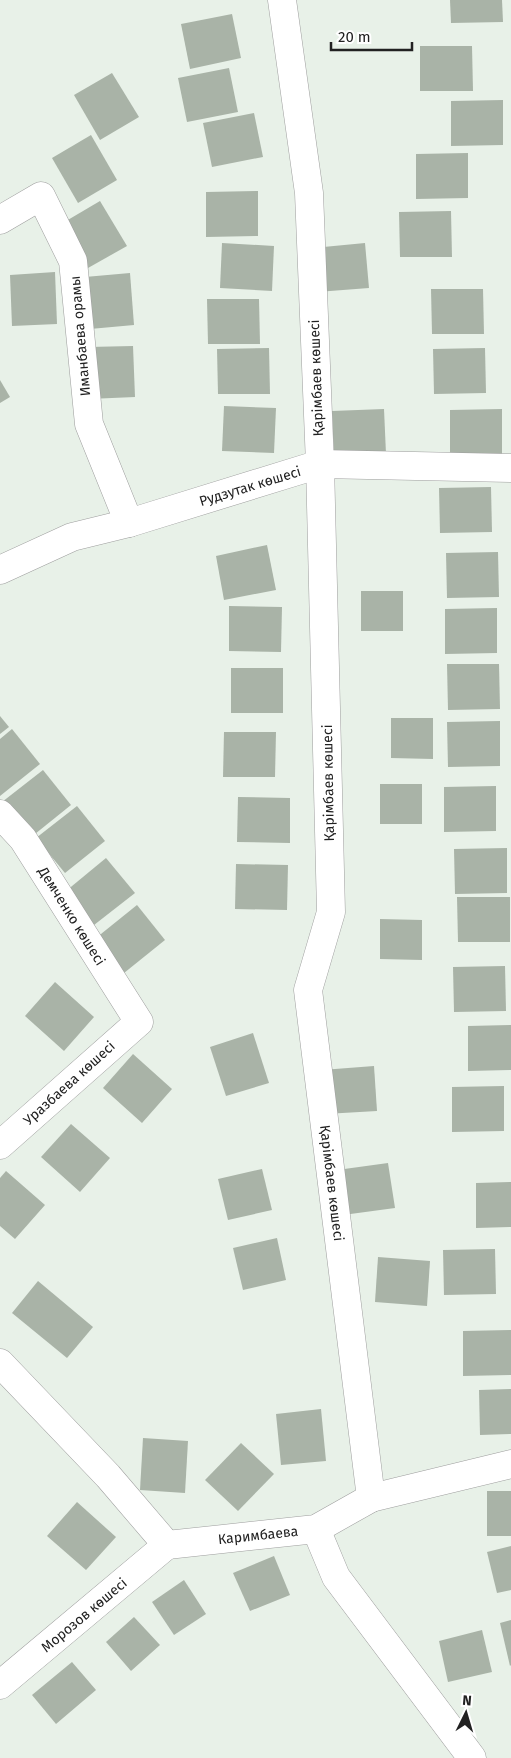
<svg xmlns="http://www.w3.org/2000/svg" width="511" height="1758" font-family="'Fira Sans',sans-serif">
  <style>
    .building { fill: #a9b3a7 }
    .lines { fill: none; stroke-linecap: round; stroke-linejoin: round }
    .street-casing { stroke: #9e9e9e; stroke-width: 29 }
    .street { stroke: #fff; stroke-width: 28 }
    .labels { text-anchor: middle; stroke-width: 4; stroke-linejoin: round; paint-order: stroke }
    .street-label { font-size: 14px; fill: #212121; stroke: #fff }
  </style>
  <rect width="100%" height="100%" fill="#e8f1e8"/>
  <!-- building -->
  <g class="building">
    <path d="M450,0H502L503,22L451,23Z"/>
    <path d="M232,14L241,58L190,69L181,24Z"/>
    <path d="M420,46H472L473,91H420Z"/>
    <path d="M229,68L238,112L187,122L178,78Z"/>
    <path d="M112,73L139,117L100,140L74,95Z"/>
    <path d="M503,100V145L451,146V101Z"/>
    <path d="M254,113L263,157L212,167L203,123Z"/>
    <path d="M91,135L117,180L78,203L52,158Z"/>
    <path d="M468,153V198L416,199V154Z"/>
    <path d="M258,191V236L206,237V192Z"/>
    <path d="M100,201L127,246L88,268L61,224Z"/>
    <path d="M451,211L452,257H400L399,212Z"/>
    <path d="M222,243L274,246L272,291L220,288Z"/>
    <path d="M365,243L369,288L317,292L313,248Z"/>
    <path d="M55,272L57,324L12,326L10,275Z"/>
    <path d="M130,273L134,325L90,329L85,277Z"/>
    <path d="M431,289H483L484,334H432Z"/>
    <path d="M207,299H259L260,344H208Z"/>
    <path d="M133,346L135,397L89,399L88,347Z"/>
    <path d="M269,348L270,394H218L217,349Z"/>
    <path d="M485,348L486,393L434,394L433,349Z"/>
    <path d="M0,380L10,397L0,403Z"/>
    <path d="M224,406L276,408L274,453L222,451Z"/>
    <path d="M384,409L386,454L334,456L332,411Z"/>
    <path d="M502,409V454L450,455V410Z"/>
    <path d="M491,487L492,532L440,533L439,488Z"/>
    <path d="M267,545L276,590L224,600L216,556Z"/>
    <path d="M498,552L499,597L447,598L446,553Z"/>
    <rect x="361" y="591" width="42" height="40"/>
    <path d="M229,606L282,607L281,652L229,651Z"/>
    <path d="M497,608V653L445,654V609Z"/>
    <path d="M447,664H499L500,709L448,710Z"/>
    <rect x="231" y="668" width="52" height="45"/>
    <path d="M0,716L9,727L0,734Z"/>
    <path d="M391,718H433V759L391,758Z"/>
    <path d="M500,721V766L448,767L447,722Z"/>
    <path d="M12,729L40,764L0,796V739Z"/>
    <path d="M224,732H276L275,777H223Z"/>
    <path d="M43,770L71,805L30,838L2,802Z"/>
    <rect x="380" y="784" width="42" height="40"/>
    <path d="M496,786V831L444,832V787Z"/>
    <path d="M238,797L290,798V843L237,842Z"/>
    <path d="M77,806L105,841L65,873L36,838Z"/>
    <path d="M507,848V893L455,894L454,849Z"/>
    <path d="M106,858L135,893L94,925L66,891Z"/>
    <path d="M236,864L288,865L287,910L235,909Z"/>
    <path d="M457,897H510V942H458Z"/>
    <path d="M137,905L165,940L124,973L96,938Z"/>
    <path d="M380,919L422,920V960L380,959Z"/>
    <path d="M505,966L506,1011L454,1012L453,967Z"/>
    <path d="M55,982L94,1017L64,1051L25,1016Z"/>
    <path d="M511,1025V1070L468,1071V1026Z"/>
    <path d="M253,1033L269,1083L226,1096L210,1047Z"/>
    <path d="M133,1054L172,1089L142,1123L103,1088Z"/>
    <path d="M374,1066L377,1111L325,1114L322,1070Z"/>
    <path d="M504,1086V1131L452,1132V1087Z"/>
    <path d="M71,1124L110,1158L80,1192L41,1157Z"/>
    <path d="M388,1163L395,1208L343,1215L337,1170Z"/>
    <path d="M262,1169L272,1210L228,1220L218,1179Z"/>
    <path d="M6,1171L45,1205L15,1239L0,1226V1178Z"/>
    <path d="M511,1182V1227L476,1228V1183Z"/>
    <path d="M277,1238L286,1280L243,1290L233,1248Z"/>
    <path d="M495,1249L496,1294L444,1295L443,1250Z"/>
    <path d="M378,1257L430,1261L427,1306L375,1302Z"/>
    <path d="M38,1281L93,1327L67,1358L12,1313Z"/>
    <path d="M511,1330V1375L463,1376V1331Z"/>
    <path d="M511,1389V1434L480,1435L479,1390Z"/>
    <path d="M321,1409L326,1461L281,1465L276,1414Z"/>
    <path d="M143,1438L188,1441L185,1493L140,1490Z"/>
    <path d="M241,1443L274,1474L238,1511L205,1480Z"/>
    <rect x="487" y="1491" width="24" height="45"/>
    <path d="M77,1502L116,1537L86,1570L47,1536Z"/>
    <path d="M511,1546V1590L497,1593L487,1552Z"/>
    <path d="M274,1556L290,1595L250,1611L233,1573Z"/>
    <path d="M184,1580L206,1614L174,1635L152,1602Z"/>
    <path d="M134,1617L160,1645L131,1671L106,1642Z"/>
    <path d="M511,1620V1665L510,1666L500,1623Z"/>
    <path d="M482,1630L492,1672L448,1682L439,1641Z"/>
    <path d="M72,1662L96,1690L56,1724L32,1695Z"/>
  </g>
  <g class="lines">
    <defs>
      <g id="street">
        <path d="M0,220L41,196L73,261L89,424L129,523"/>
        <path d="M0,570L72,537L129,523L320,464L511,468"/>
        <path d="M0,814L23,839L139,1022L0,1145"/>
        <path d="M0,1363L108,1476L167,1545"/>
        <path d="M371,1498L511,1464"/>
        <path d="M316,1529L336,1577L472,1758"/>
        <path d="M167,1545L316,1529L371,1498L308,990L331,912L320,464L309,193L282,0"/>
        <path d="M0,1685L167,1545"/>
      </g>
    </defs>
    <!-- street casing -->
    <use href="#street" class="street-casing"/>
    <!-- street -->
    <use href="#street" class="street"/>
  </g>
  <g class="labels">
    <!-- street labels -->
    <g class="street-label">
      <text transform="translate(80 336) rotate(-95)" y="5">Иманбаева орамы</text>
      <text transform="translate(316 378) rotate(-92)" y="5">Қарімбаев көшесі</text>
      <text transform="translate(250 486) rotate(-17)" y="5">Рудзутак көшесі</text>
      <text transform="translate(328 783) rotate(-91)" y="5">Қарімбаев көшесі</text>
      <text transform="translate(72 916) rotate(58)" y="5">Демченко көшесі</text>
      <text transform="translate(69 1083) rotate(-42)" y="5">Уразбаева көшесі</text>
      <text transform="translate(332 1183) rotate(83)" y="5">Қарімбаев көшесі</text>
      <text transform="translate(258 1535) rotate(-6)" y="5">Каримбаева</text>
      <text transform="translate(84 1615) rotate(-40)" y="5">Морозов көшесі</text>
    </g>
  </g>
  <!-- north arrow -->
  <g transform="translate(466 1713) rotate(5)" stroke="#ffffff" stroke-width="4" paint-order="stroke">
  <path d="M0-4L9 19L0 12L-9 19Z" fill="#212121"/>
  <text y="-8" font-size="14" font-weight="bold" text-anchor="middle" fill="#212121">N</text>
  </g>
  <!-- scale -->
  <path d="M331 42v8h81v-8" fill="none" stroke="#212121" stroke-width="2.5"/>
  <text x="338" y="42" font-size="15" fill="#212121" stroke="#ffffff" stroke-width="4" paint-order="stroke">20 m</text>
</svg>
